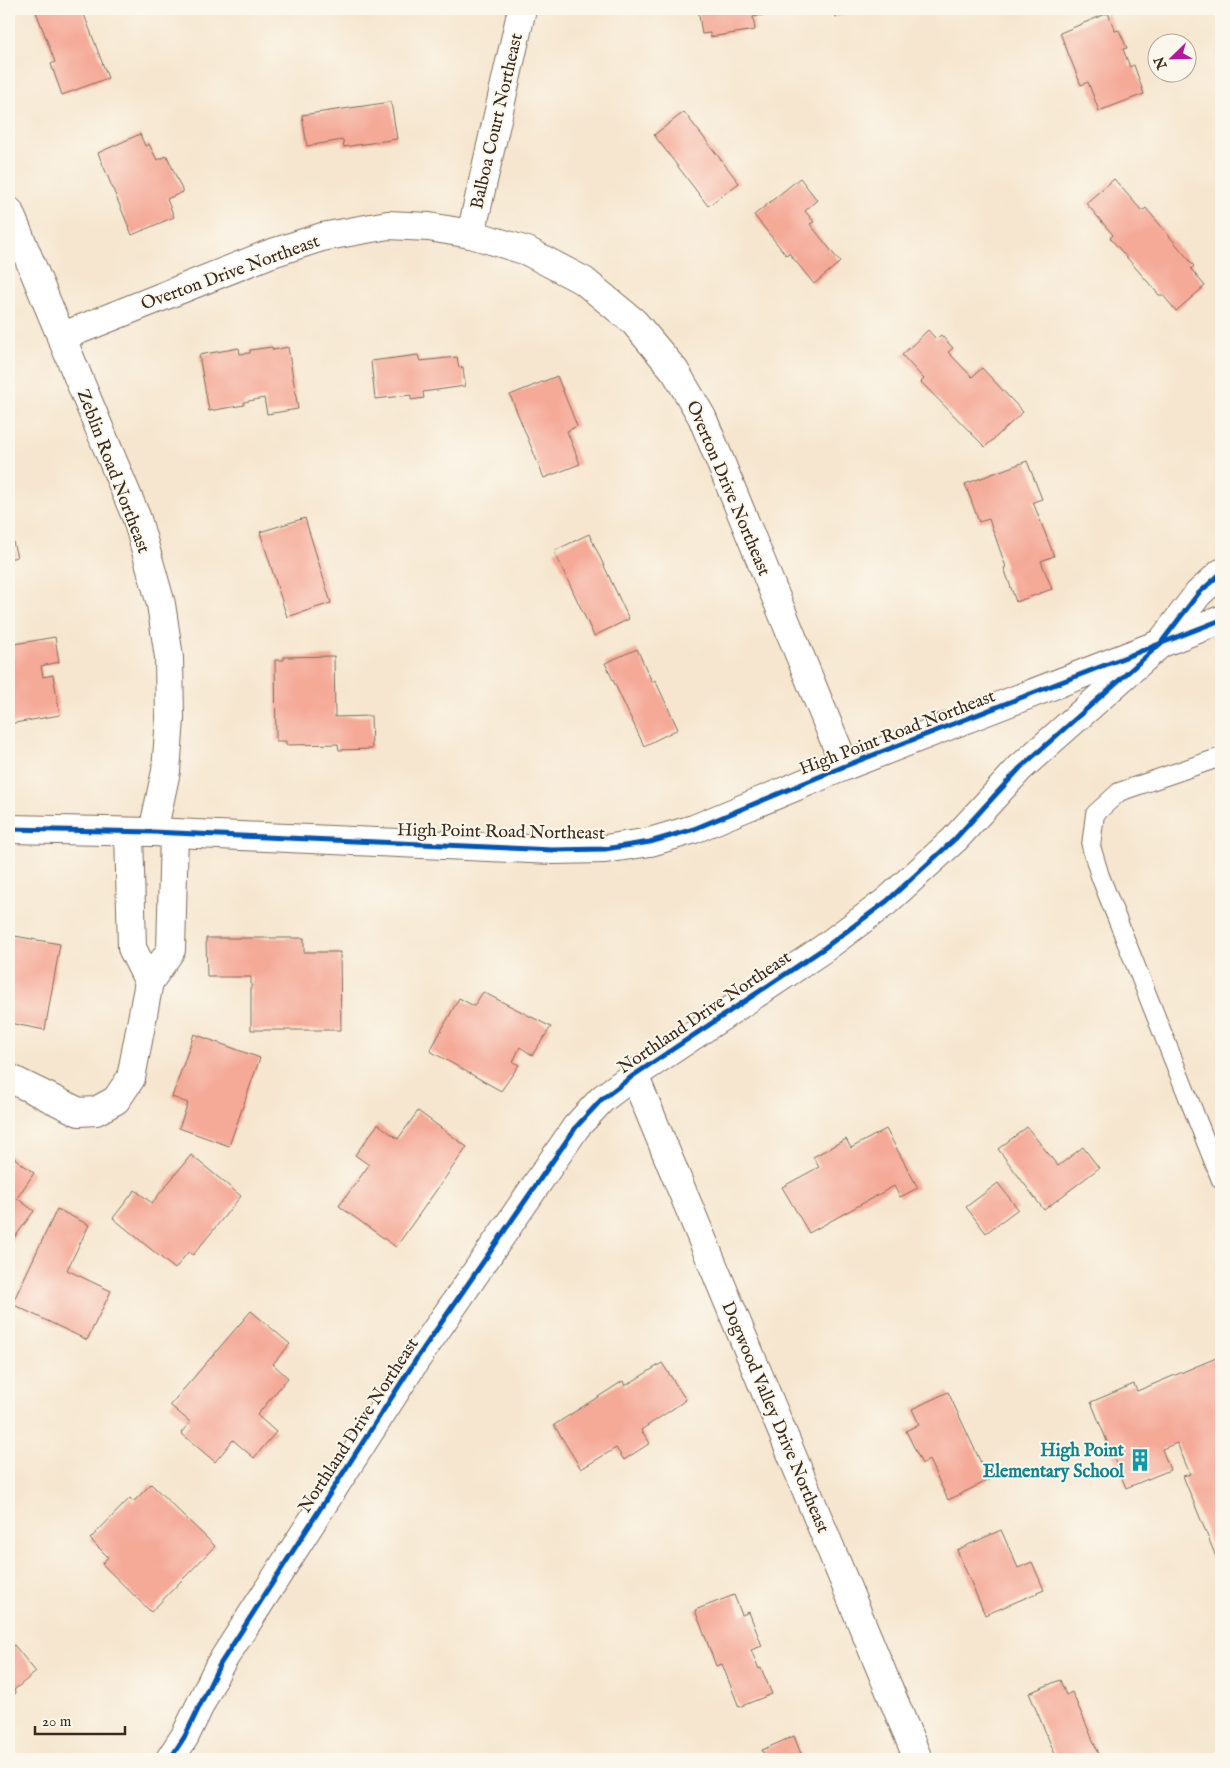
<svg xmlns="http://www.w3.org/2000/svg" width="1230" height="1768" font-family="'IM FELL English',serif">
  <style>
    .building { fill: #f5a997 }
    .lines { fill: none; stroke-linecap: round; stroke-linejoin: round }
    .service-casing { stroke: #7c6c5c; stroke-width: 20 }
    .minor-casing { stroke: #7c6c5c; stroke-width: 30 }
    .tertiary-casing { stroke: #7c6c5c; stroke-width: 30 }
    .service { stroke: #fff; stroke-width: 18 }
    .minor { stroke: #fff; stroke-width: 28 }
    .tertiary { stroke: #fff; stroke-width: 28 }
    .cycleway-casing { stroke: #fbf7ec; stroke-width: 8 }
    .cycleway { stroke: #0057b8; stroke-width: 5 }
    .labels { text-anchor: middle; stroke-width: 4; stroke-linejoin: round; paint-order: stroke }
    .street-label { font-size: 18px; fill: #3b2a1e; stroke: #fbf7ec }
    .culture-label { font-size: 18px; font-weight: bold; fill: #0d838f; stroke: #fbf7ec; text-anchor: end }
  </style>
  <rect width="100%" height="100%" fill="#fbf7ec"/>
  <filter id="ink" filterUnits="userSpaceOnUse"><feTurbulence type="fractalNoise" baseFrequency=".02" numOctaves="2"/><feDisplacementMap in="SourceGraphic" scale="10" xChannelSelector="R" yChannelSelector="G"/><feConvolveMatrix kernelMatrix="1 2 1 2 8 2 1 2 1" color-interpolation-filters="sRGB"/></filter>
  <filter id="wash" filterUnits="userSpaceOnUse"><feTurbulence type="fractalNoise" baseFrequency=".0096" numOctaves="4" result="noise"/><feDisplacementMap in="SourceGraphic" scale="20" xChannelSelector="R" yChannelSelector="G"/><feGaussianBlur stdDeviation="1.12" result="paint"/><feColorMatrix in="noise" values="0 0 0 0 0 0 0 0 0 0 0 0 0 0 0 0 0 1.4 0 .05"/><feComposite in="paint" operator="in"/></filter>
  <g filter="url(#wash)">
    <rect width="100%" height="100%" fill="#f6e6cf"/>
    <g id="blocks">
      <!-- building -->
      <g class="building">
        <path d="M35,9H82L108,78L62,95L51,64L55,62Z"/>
        <path d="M698,9H767L768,14L753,17L755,30L710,37V33L702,34Z"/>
        <path d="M834,9H860L836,17Z"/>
        <path d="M1108,13L1115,31L1119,30L1127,48L1123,49L1130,67L1134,65L1144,94L1099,111L1088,82L1081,85L1060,33Z"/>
        <path d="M391,102L397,139L344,147L343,140L307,146L302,115Z"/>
        <path d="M684,112L739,183L708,206L654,135Z"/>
        <path d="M140,134L145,146L149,144L157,160L167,156L183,192L167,199L174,217L132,235L98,153Z"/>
        <path d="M800,178L817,200L805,211L814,222L810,224L840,262L814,284L789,253L786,255L754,215Z"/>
        <path d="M1114,179L1142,211L1146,208L1194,266L1191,269L1205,286L1176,311L1163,295H1159L1110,238L1113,235L1086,203Z"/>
        <path d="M928,330L936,339L941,335L953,348L948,352L972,377L982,368L1023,412L985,447L921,382L924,379L902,355Z"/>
        <path d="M272,347L273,350L288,347L298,409L267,414L264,398L244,402V405L209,411L199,355L239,348L240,354L250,353V350Z"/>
        <path d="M418,355L420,361L457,357L459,368L463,367L465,386L423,392L424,398L411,400V395L375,399L371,361Z"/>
        <path d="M557,376L577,426L567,431L580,464L544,478L510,395Z"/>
        <path d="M1027,461L1042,499L1033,502L1054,556L1041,561L1052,589L1016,602L1004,568L1006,567L989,519L979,522L965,484Z"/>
        <path d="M9,512L13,525L9,526Z"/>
        <path d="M305,518L331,603L287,617L260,532Z"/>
        <path d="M9,527L17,557L9,559Z"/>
        <path d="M589,534L629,619L594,636L554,551Z"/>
        <path d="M55,637L59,662L41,666L43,677L53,675L60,715L9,724V645Z"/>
        <path d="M637,649L652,682L655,680L678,729L644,746L605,663Z"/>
        <path d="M334,656L335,717L371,716L372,749L339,750L338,744L286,745V741H276L275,660H284V657Z"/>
        <path d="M9,935L60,944L45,1030L9,1023Z"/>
        <path d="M206,938H304V952H340L341,1030H251V977H207Z"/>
        <path d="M483,992L551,1027L532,1055L520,1047L513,1062L519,1065L501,1091L430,1051L459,998L474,1006Z"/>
        <path d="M194,1034L260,1058L229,1146L179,1128L188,1103L172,1097Z"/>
        <path d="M418,1111L467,1147L396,1247L339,1206L369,1165L355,1155L378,1124L398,1139Z"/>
        <path d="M1027,1127L1058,1166L1083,1147L1099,1168L1044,1210L998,1149Z"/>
        <path d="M886,1129L918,1188L900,1197L894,1186L809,1233L782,1187L819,1167L813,1157L846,1139L851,1148Z"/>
        <path d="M9,1154L34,1173L17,1198L34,1211L9,1245Z"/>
        <path d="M191,1155L241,1196L193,1255L188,1252L175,1269L113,1218L135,1190L152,1203Z"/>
        <path d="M998,1183L1018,1209L986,1233L966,1207Z"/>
        <path d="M57,1209L89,1225L67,1270L111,1291L87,1340L12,1304Z"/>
        <path d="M251,1311L290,1344L273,1364L288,1378L257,1415L276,1432L254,1458L233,1440L215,1462L181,1433L190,1422L170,1405Z"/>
        <path d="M1221,1356V1569L1183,1476L1190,1474L1177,1443L1162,1449L1170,1470L1126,1488L1091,1402L1134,1384L1137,1391Z"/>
        <path d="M662,1363L686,1400L641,1430L650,1443L624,1460L616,1448L581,1469L554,1425L623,1381L625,1386Z"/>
        <path d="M948,1392L989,1480L948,1500L929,1460L922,1464L906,1431L919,1424L912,1409Z"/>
        <path d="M151,1484L215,1546L151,1612L102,1564L108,1557L90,1539L130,1498L133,1502Z"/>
        <path d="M1001,1530L1018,1568L1032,1562L1044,1590L985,1615L957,1550Z"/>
        <path d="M734,1595L742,1615L749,1612L762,1646L751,1650L759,1669L761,1668L772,1694L739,1707L722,1664L716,1666L695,1610Z"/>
        <path d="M14,1645L36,1672L14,1690L16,1693L9,1699V1649Z"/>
        <path d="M1060,1680L1066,1695L1072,1692L1099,1754L1095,1755L1097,1759H1057L1029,1693Z"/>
        <path d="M794,1736L803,1759H766L762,1750Z"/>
      </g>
    </g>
  </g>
  <g filter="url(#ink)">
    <use href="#blocks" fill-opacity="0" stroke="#7c6c5c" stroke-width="1"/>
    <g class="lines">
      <defs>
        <path id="service" d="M1221,757L1119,792L1095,814L1091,846L1100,876L1221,1180"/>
        <g id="minor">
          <path d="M9,211L137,519L161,604L169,657L170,719L166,771L153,832"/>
          <path d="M471,234L522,9"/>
          <path d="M61,337L269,254L322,237L388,225L429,227L471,234L527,251L584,281L634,322L675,371L702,417L845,766"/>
          <path d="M129,832L132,948L149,982"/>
          <path d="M634,1075L918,1759"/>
          <path d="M9,1078L79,1112L96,1111L116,1100L131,1078L149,982L171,950L174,833"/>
        </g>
        <g id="tertiary">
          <path d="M9,829L153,832L553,850L605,849L650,842L694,829L845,766L1221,620"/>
          <path d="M170,1759L185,1736L219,1666L417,1358L576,1127L602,1099L634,1075L823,949L887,901L955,839L1020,768L1160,644L1198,594L1221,573"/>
        </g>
      </defs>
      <!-- service casing -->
      <use href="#service" class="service-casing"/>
      <!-- minor casing -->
      <use href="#minor" class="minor-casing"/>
      <!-- tertiary casing -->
      <use href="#tertiary" class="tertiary-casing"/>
      <!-- service -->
      <use href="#service" class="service"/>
      <!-- minor -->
      <use href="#minor" class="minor"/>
      <!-- tertiary -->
      <use href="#tertiary" class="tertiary"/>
      <defs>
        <g id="cycleway">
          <path d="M9,829L153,832L553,850L605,849L650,842L694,829L845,766L1221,620"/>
          <path d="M170,1759L185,1736L219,1666L417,1358L576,1127L602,1099L634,1075L823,949L887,901L955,839L1020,768L1160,644L1198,594L1221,573"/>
        </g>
      </defs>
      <!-- cycleway casing -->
      <use href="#cycleway" class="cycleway-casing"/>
      <!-- cycleway -->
      <use href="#cycleway" class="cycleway"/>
    </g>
  </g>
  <!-- icons -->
  <defs>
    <symbol id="building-bare" viewBox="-9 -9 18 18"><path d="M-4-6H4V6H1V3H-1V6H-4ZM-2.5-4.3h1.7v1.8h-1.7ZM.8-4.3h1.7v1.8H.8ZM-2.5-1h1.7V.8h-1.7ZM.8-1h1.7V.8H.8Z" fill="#0f9aa8" stroke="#fbf7ec" stroke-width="2.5" paint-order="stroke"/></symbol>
  </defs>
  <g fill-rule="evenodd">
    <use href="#building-bare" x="1124" y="1444" width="32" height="32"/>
  </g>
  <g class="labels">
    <!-- street labels -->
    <g class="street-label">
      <text transform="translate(496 121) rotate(-77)" y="6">Balboa Court Northeast</text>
      <text transform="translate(230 272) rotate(-20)" y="6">Overton Drive Northeast</text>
      <text transform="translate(114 471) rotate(69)" y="6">Zeblin Road Northeast</text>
      <text transform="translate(729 488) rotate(67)" y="6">Overton Drive Northeast</text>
      <text transform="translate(897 732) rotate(-21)" y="6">High Point Road Northeast</text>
      <text transform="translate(501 831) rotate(1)" y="6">High Point Road Northeast</text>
      <text transform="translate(704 1012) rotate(-34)" y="6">Northland Drive Northeast</text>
      <text transform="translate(776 1417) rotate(67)" y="6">Dogwood Valley Drive Northeast</text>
      <text transform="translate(358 1425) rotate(-57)" y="6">Northland Drive Northeast</text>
    </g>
    <!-- culture labels -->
    <g class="culture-label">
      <text x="1124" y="1456">High Point<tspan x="1124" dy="21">Elementary School</tspan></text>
    </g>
  </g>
  <!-- margin -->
  <rect width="1230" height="1768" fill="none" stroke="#fbf7ec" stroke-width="30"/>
  <!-- north arrow -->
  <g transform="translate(1172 58) rotate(247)"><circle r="24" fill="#fbf7ec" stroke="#aea59a"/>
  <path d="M0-4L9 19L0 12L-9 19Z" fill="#b5179e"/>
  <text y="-8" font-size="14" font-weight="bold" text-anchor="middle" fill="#3b2a1e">N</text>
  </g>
  <!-- scale -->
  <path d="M35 1726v8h90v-8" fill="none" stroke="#3b2a1e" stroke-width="2.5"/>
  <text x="42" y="1726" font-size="15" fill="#3b2a1e" stroke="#fbf7ec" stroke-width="4" paint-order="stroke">20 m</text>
</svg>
